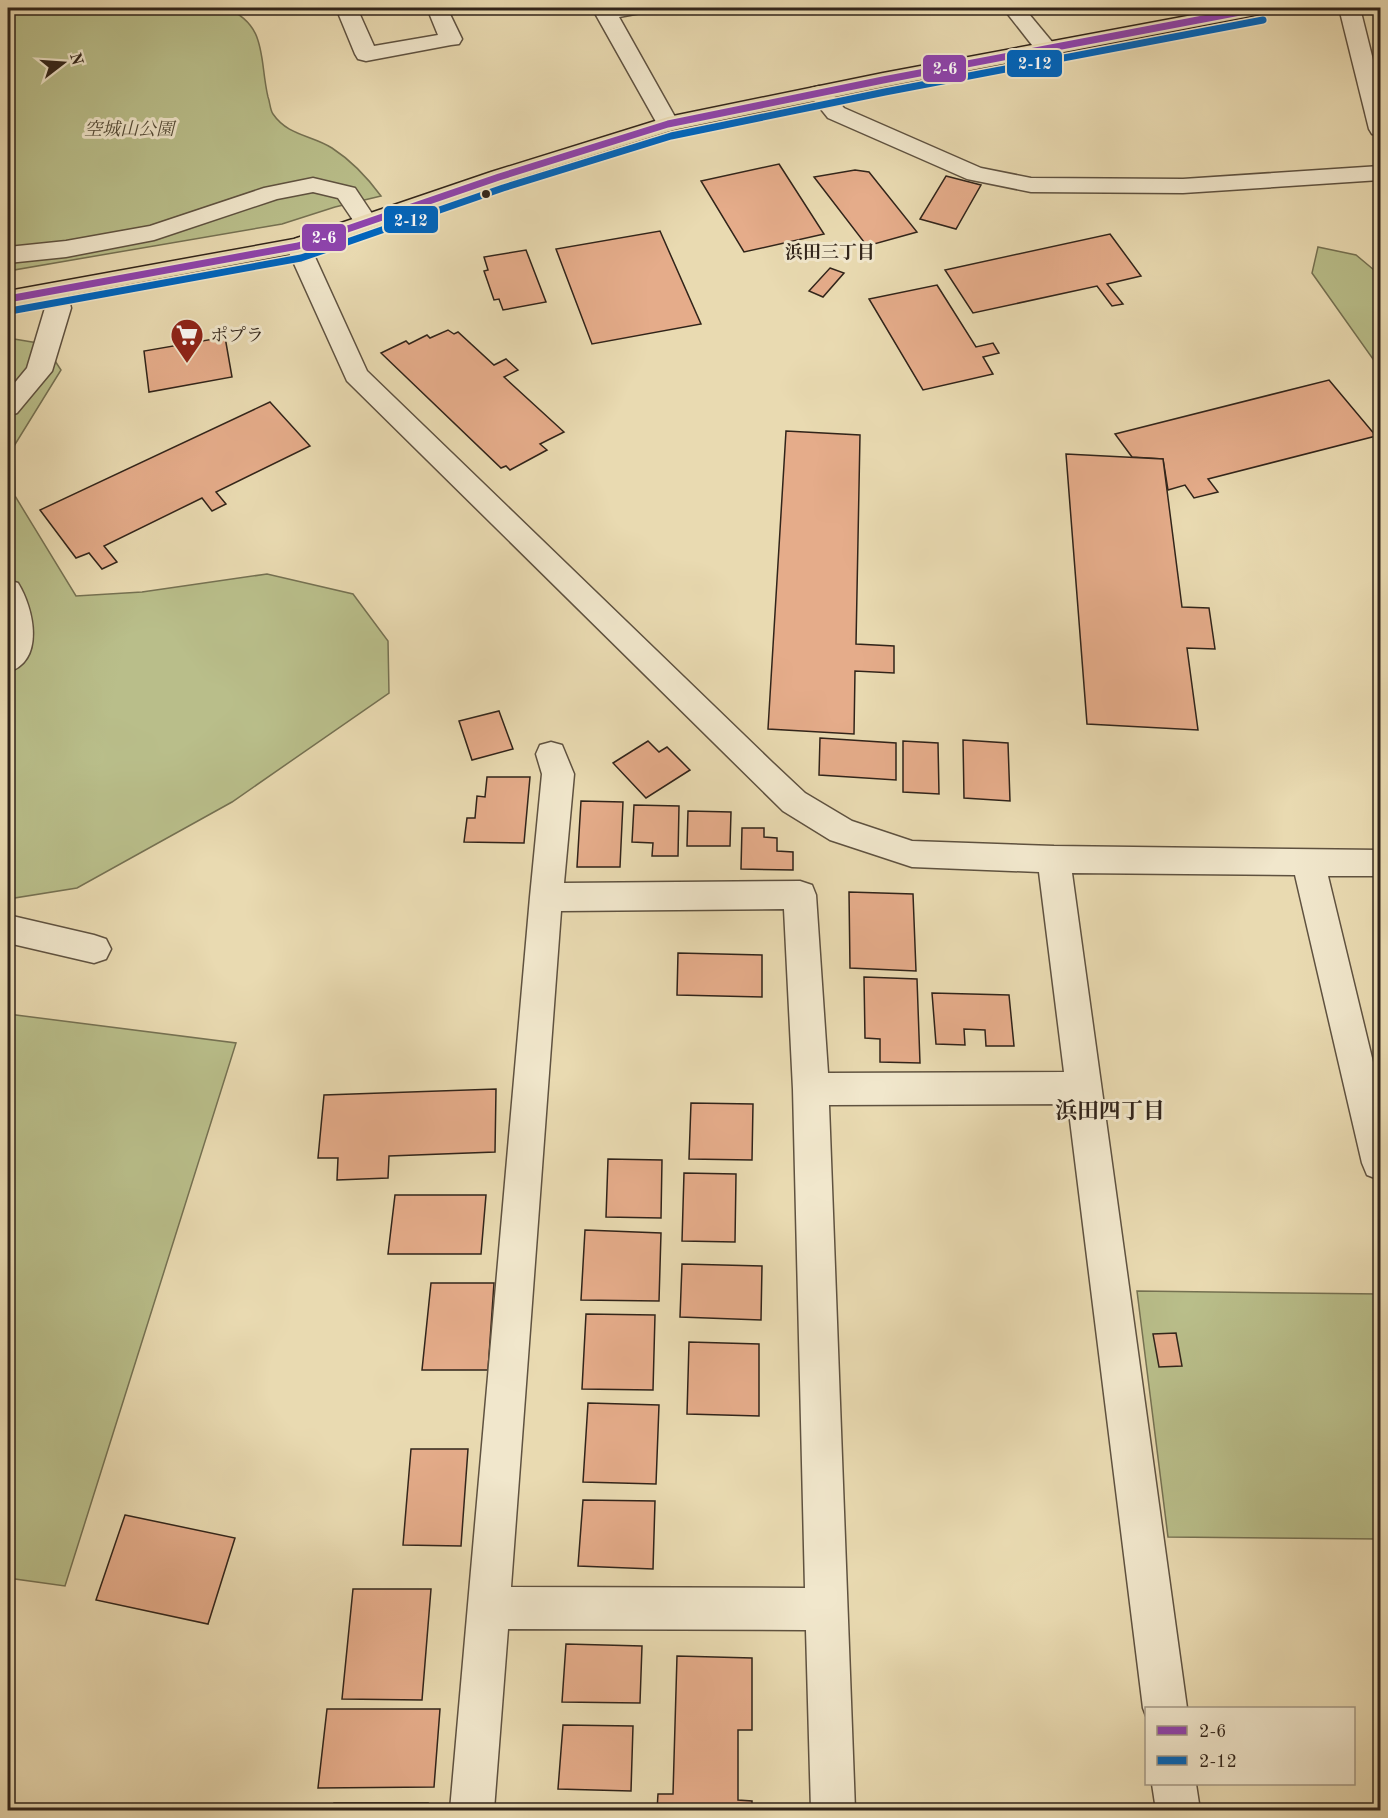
<svg xmlns="http://www.w3.org/2000/svg" width="1388" height="1818" font-family="'Old Standard TT','Noto Serif JP',serif">
  <style>
    .green { fill: #b9be8a; stroke: #757152; stroke-width: 1.5 }
    .building { fill: #e5ac8a; stroke: #31241a; stroke-width: 1.5 }
    .lines { fill: none; stroke-linecap: round; stroke-linejoin: round }
    .minor-casing { stroke: #5f5240; stroke-width: 3 }
    .major-casing { stroke: #31241a; stroke-width: 3 }
    .minor { fill: #f1e7cc; fill-rule: evenodd }
    .major { fill: #e9dab1; fill-rule: evenodd }
    .bus-1-casing { stroke: #f1e7cc; stroke-width: 10 }
    .bus-2-casing { stroke: #f1e7cc; stroke-width: 10 }
    .bus-1 { stroke: #8e44ad; stroke-width: 7 }
    .bus-2 { stroke: #0065bd; stroke-width: 7 }
    .bus-dot { fill: #31241a; stroke: #f1e7cc; stroke-width: 2 }
    .labels { text-anchor: middle; stroke-width: 6; stroke-linejoin: round; paint-order: stroke }
    .far-park-label { font-size: 18px; font-style: italic; fill: #534a36; stroke: #f1e7cc }
    .far-neighbourhood-label { font-size: 18px; font-weight: bold; fill: #31241a; stroke: #f1e7cc }
    .far-poi-label { font-size: 18px; fill: #31241a; stroke: #f1e7cc; text-anchor: start }
    .neighbourhood-label { font-size: 22px; font-weight: bold; fill: #31241a; stroke: #f1e7cc }
    .line-badge { stroke: #f1e7cc; stroke-width: 2 }
    .badge-label { font-size: 16px; text-anchor: middle; font-weight: bold; fill: #fff }
  </style>
  <rect width="100%" height="100%" fill="#e9dab1"/>
  <filter id="stains"><feTurbulence type="fractalNoise" baseFrequency=".00333" numOctaves="4"/><feColorMatrix values="0 0 0 0 .2 0 0 0 0 .09 0 0 0 0 .02 0 0 0 .5 -.17"/></filter>
  <radialGradient id="worn" r=".72"><stop offset=".6" stop-color="#630" stop-opacity="0"/><stop offset="1" stop-color="#630" stop-opacity=".3"/></radialGradient>
  <!-- green -->
  <g class="green">
    <path d="M8,8H226C268,25 259,59 268,97C270,102 270,110 273,114C288,136 312,135 332,148C352,161 367,177 381,196L335,207L282,224L8,271Z"/>
    <path d="M1318,247L1356,255L1380,275V369L1312,273Z"/>
    <path d="M8,338L44,344L61,370L14,446L15,496L76,596L142,592L267,574L353,594L388,641L389,693L232,802L77,888L8,899Z"/>
    <path d="M8,1014L236,1043L65,1586L8,1578Z"/>
    <path d="M1137,1291L1380,1294V1539L1168,1537Z"/>
  </g>
  <!-- building -->
  <g class="building">
    <path d="M779,164L824,234L744,252L701,181Z"/>
    <path d="M855,170L869,172L917,232L867,246L814,177Z"/>
    <path d="M946,176L981,185L956,229L920,219Z"/>
    <path d="M660,231L701,324L592,344L556,249Z"/>
    <path d="M1110,234L1141,276L1107,284L1123,304L1112,306L1097,286L973,313L945,270Z"/>
    <path d="M526,250L546,302L503,310L499,299L494,300L484,271L488,270L484,257Z"/>
    <path d="M830,268L844,273L823,297L809,291Z"/>
    <path d="M937,285L976,347L993,343L999,353L983,357L993,374L923,390L869,299Z"/>
    <path d="M448,330L454,334L458,332L494,365L506,359L518,370L504,377L564,432L540,444L547,450L510,470L506,466L501,468L381,353L406,341L409,344L427,335L430,338Z"/>
    <path d="M225,337L232,377L149,392L144,351Z"/>
    <path d="M1329,380L1376,436L1208,479L1218,492L1194,498L1185,485L1168,490L1163,459L1132,457L1115,434Z"/>
    <path d="M270,402L310,446L216,492L226,504L212,511L202,498L104,546L117,562L102,569L89,553L76,558L40,510Z"/>
    <path d="M786,431L860,435L856,644L894,646V673L855,671L854,734L768,729Z"/>
    <path d="M1066,454L1163,459L1182,607L1209,608L1215,649L1187,648L1198,730L1087,724Z"/>
    <path d="M499,711L513,749L472,760L459,721Z"/>
    <path d="M820,738L896,743V780L819,775Z"/>
    <path d="M963,740L1008,743L1010,801L964,798Z"/>
    <path d="M648,741L659,752L667,747L690,770L646,798L613,763Z"/>
    <path d="M903,741L938,743L939,794L903,792Z"/>
    <path d="M487,777H530L524,843L464,842L467,818H475L477,796L485,797Z"/>
    <path d="M581,801L623,802L620,867H577Z"/>
    <path d="M634,805L679,806L678,856H652L653,843L632,842Z"/>
    <path d="M688,811L731,812L730,846H687Z"/>
    <path d="M742,828H764V837L777,838V851L793,852V870L741,869Z"/>
    <path d="M849,892L913,894L916,971L850,968Z"/>
    <path d="M678,953L762,955V997L677,995Z"/>
    <path d="M864,977L917,979L920,1063L880,1062V1039L865,1038Z"/>
    <path d="M932,993L1009,995L1014,1046H986L985,1030L964,1029L965,1045L936,1044Z"/>
    <path d="M496,1089L495,1152L389,1156L388,1178L337,1180L338,1158H318L324,1095Z"/>
    <path d="M691,1103L753,1104L752,1160L689,1159Z"/>
    <path d="M608,1159L662,1160L661,1218L606,1217Z"/>
    <path d="M684,1173L736,1174L735,1242L682,1241Z"/>
    <path d="M395,1195H486L481,1254H388Z"/>
    <path d="M585,1230L661,1233L659,1301L581,1300Z"/>
    <path d="M682,1264L762,1266L761,1320L680,1317Z"/>
    <path d="M431,1283H494L488,1370H422Z"/>
    <path d="M586,1314L655,1315L653,1390L582,1389Z"/>
    <path d="M1176,1333L1182,1366L1159,1367L1153,1334Z"/>
    <path d="M689,1342L759,1344V1416L687,1414Z"/>
    <path d="M588,1403L659,1405L656,1484L583,1482Z"/>
    <path d="M411,1449H468L461,1546L403,1545Z"/>
    <path d="M583,1500L655,1501L653,1569L578,1566Z"/>
    <path d="M125,1515L235,1538L208,1624L96,1600Z"/>
    <path d="M353,1589H431L422,1700L342,1699Z"/>
    <path d="M566,1644L642,1646L640,1703L562,1702Z"/>
    <path d="M677,1656L752,1658V1730H738V1800L752,1801V1810H657L658,1794H673Z"/>
    <path d="M327,1709H440L434,1787L318,1788Z"/>
    <path d="M563,1725L633,1726L631,1791L558,1789Z"/>
    <path d="M334,1803H428L427,1810H334Z"/>
    <path d="M553,1804L627,1806V1810H553Z"/>
  </g>
  <g class="lines">
    <defs>
      <g id="minor">
        <path d="M336,8H357L374,46L438,35L427,8H447L462,39L459,44L451,45L366,61L358,59L355,54Z"/>
        <path d="M592,8H649L646,12L619,17L679,124L676,129L668,131L660,129Z"/>
        <path d="M1003,8H1024L1058,49L1055,54L1047,56L1039,54Z"/>
        <path d="M1339,8H1360L1380,88V136L1372,134L1369,129Z"/>
        <path d="M819,86L827,88L844,108L981,168L1031,178L1183,179L1380,166V180L1183,193L1031,192L967,179L828,118L808,93L811,88Z"/>
        <path d="M313,178L355,188L377,221L373,226L365,228L357,226L338,198L313,192L277,199L154,240L66,257L8,263V247L66,241L150,226L264,188Z"/>
        <path d="M298,238L307,241L310,246L367,371L773,763L805,793L852,821L912,841L1054,846L1380,850V876H1328L1380,1091V1180L1367,1175L1362,1163L1295,875L1072,873L1187,1708H1146V1716L1143,1708L1068,1104L829,1105L855,1810H811L806,1630L508,1629L494,1810H450L530,897L542,774L536,754L540,745L551,742L562,745L574,774L564,883L800,881L812,885L816,895L828,1073L1064,1072L1039,872L912,867L830,840L783,811L347,381L286,246L289,241ZM784,909L793,1089L805,1588L511,1587L561,911Z"/>
        <path d="M55,283L64,285L67,291L71,308L52,371L17,413L8,416V391L27,368L45,308L43,291L46,285Z"/>
        <path d="M8,580L18,583C34,609 45,661 8,672Z"/>
        <path d="M8,915L94,935L106,939L111,949L106,959L94,963L8,943Z"/>
        <path d="M1152,1784H1196L1200,1810H1156Z"/>
      </g>
      <path id="major" d="M1230,8H1272L1268,12L1261,14L883,87L673,130L507,182L307,251L8,307V291L294,239L491,172L668,117L883,73Z"/>
    </defs>
    <!-- minor casing -->
    <use href="#minor" class="minor-casing"/>
    <!-- major casing -->
    <use href="#major" class="major-casing"/>
    <!-- minor -->
    <use href="#minor" class="minor"/>
    <!-- major -->
    <use href="#major" class="major"/>
    <defs>
      <path id="bus-1" d="M8,299L298,246L499,177L668,124L883,80L1261,8"/>
      <path id="bus-2" d="M10,311L301,258L503,188L671,136L885,92L1263,20"/>
    </defs>
    <!-- bus-1 casing -->
    <use href="#bus-1" class="bus-1-casing"/>
    <!-- bus-2 casing -->
    <use href="#bus-2" class="bus-2-casing"/>
    <!-- bus-1 -->
    <use href="#bus-1" class="bus-1"/>
    <!-- bus-2 -->
    <use href="#bus-2" class="bus-2"/>
  </g>
  <!-- icons -->
  <defs>
    <symbol id="supermarket-pin" viewBox="-11 -11 22 30"><path d="M0 17L-7.5 6A9.5 9.5 0 1 1 7.5 6Z" fill="#8f2418" stroke="#f1e7cc"/><path d="M-6-5.5h2.5l.6 2H6L4.5 2H-2.5L-4.4-4H-6ZM-1.5 3.2a1.3 1.3 0 1 0 .1 0ZM3 3.2a1.3 1.3 0 1 0 .1 0Z" fill="#fff"/></symbol>
  </defs>
  <g fill-rule="evenodd">
    <use href="#supermarket-pin" x="168" y="316" width="38" height="52"/>
  </g>
  <!-- markers -->
  <circle class="bus-dot" cx="486" cy="194" r="5"/>
  <g class="labels">
    <!-- far-park labels -->
    <g class="far-park-label">
      <text x="129" y="135">空城山公園</text>
    </g>
    <!-- far-neighbourhood labels -->
    <g class="far-neighbourhood-label">
      <text x="830" y="258">浜田三丁目</text>
    </g>
    <!-- far-poi labels -->
    <g class="far-poi-label">
      <text x="210" y="341">ポプラ</text>
    </g>
    <!-- neighbourhood labels -->
    <g class="neighbourhood-label">
      <text x="1110" y="1118">浜田四丁目</text>
    </g>
  </g>
  <g class="line-badge">
    <rect x="1006" y="49" width="57" height="29" rx="6" fill="#0065bd"/>
    <rect x="922" y="54" width="45" height="29" rx="6" fill="#8e44ad"/>
    <rect x="383" y="205" width="56" height="29" rx="6" fill="#0065bd"/>
    <rect x="301" y="223" width="46" height="29" rx="6" fill="#8e44ad"/>
  </g>
  <g class="badge-label">
    <text x="1035" y="69">2-12</text>
    <text x="945" y="74">2-6</text>
    <text x="411" y="226">2-12</text>
    <text x="324" y="243">2-6</text>
  </g>
  <!-- margin -->
  <rect width="1388" height="1818" fill="none" stroke="#e9dab1" stroke-width="30"/>
  <rect x="9" y="9" width="1370" height="1800" fill="none" stroke="#31241a" stroke-width="3"/>
  <rect x="15" y="15" width="1358" height="1788" fill="none" stroke="#31241a" stroke-width="1.5"/>
  <!-- legend -->
  <rect x="1145" y="1707" width="210" height="78" fill="#f1e7cc" stroke="#a49985" stroke-width="1.5"/>
  <rect x="1157" y="1726" width="30" height="9" fill="#8e44ad" stroke="#a49985" stroke-width="1.5"/>
  <text x="1199" y="1737" font-size="18" fill="#31241a">2-6</text>
  <rect x="1157" y="1756" width="30" height="9" fill="#0065bd" stroke="#a49985" stroke-width="1.5"/>
  <text x="1199" y="1767" font-size="18" fill="#31241a">2-12</text>
  <!-- north arrow -->
  <g transform="translate(63 63) rotate(73)" stroke="#f1e7cc" stroke-width="4.5" paint-order="stroke">
  <path d="M0-4.5L10 22L0 15L-10 22Z" fill="#31241a"/>
  <text y="-9" font-size="16" font-weight="bold" text-anchor="middle" fill="#31241a">N</text>
  </g>
  <rect width="100%" height="100%" filter="url(#stains)"/>
  <rect width="100%" height="100%" fill="url(#worn)"/>
</svg>
